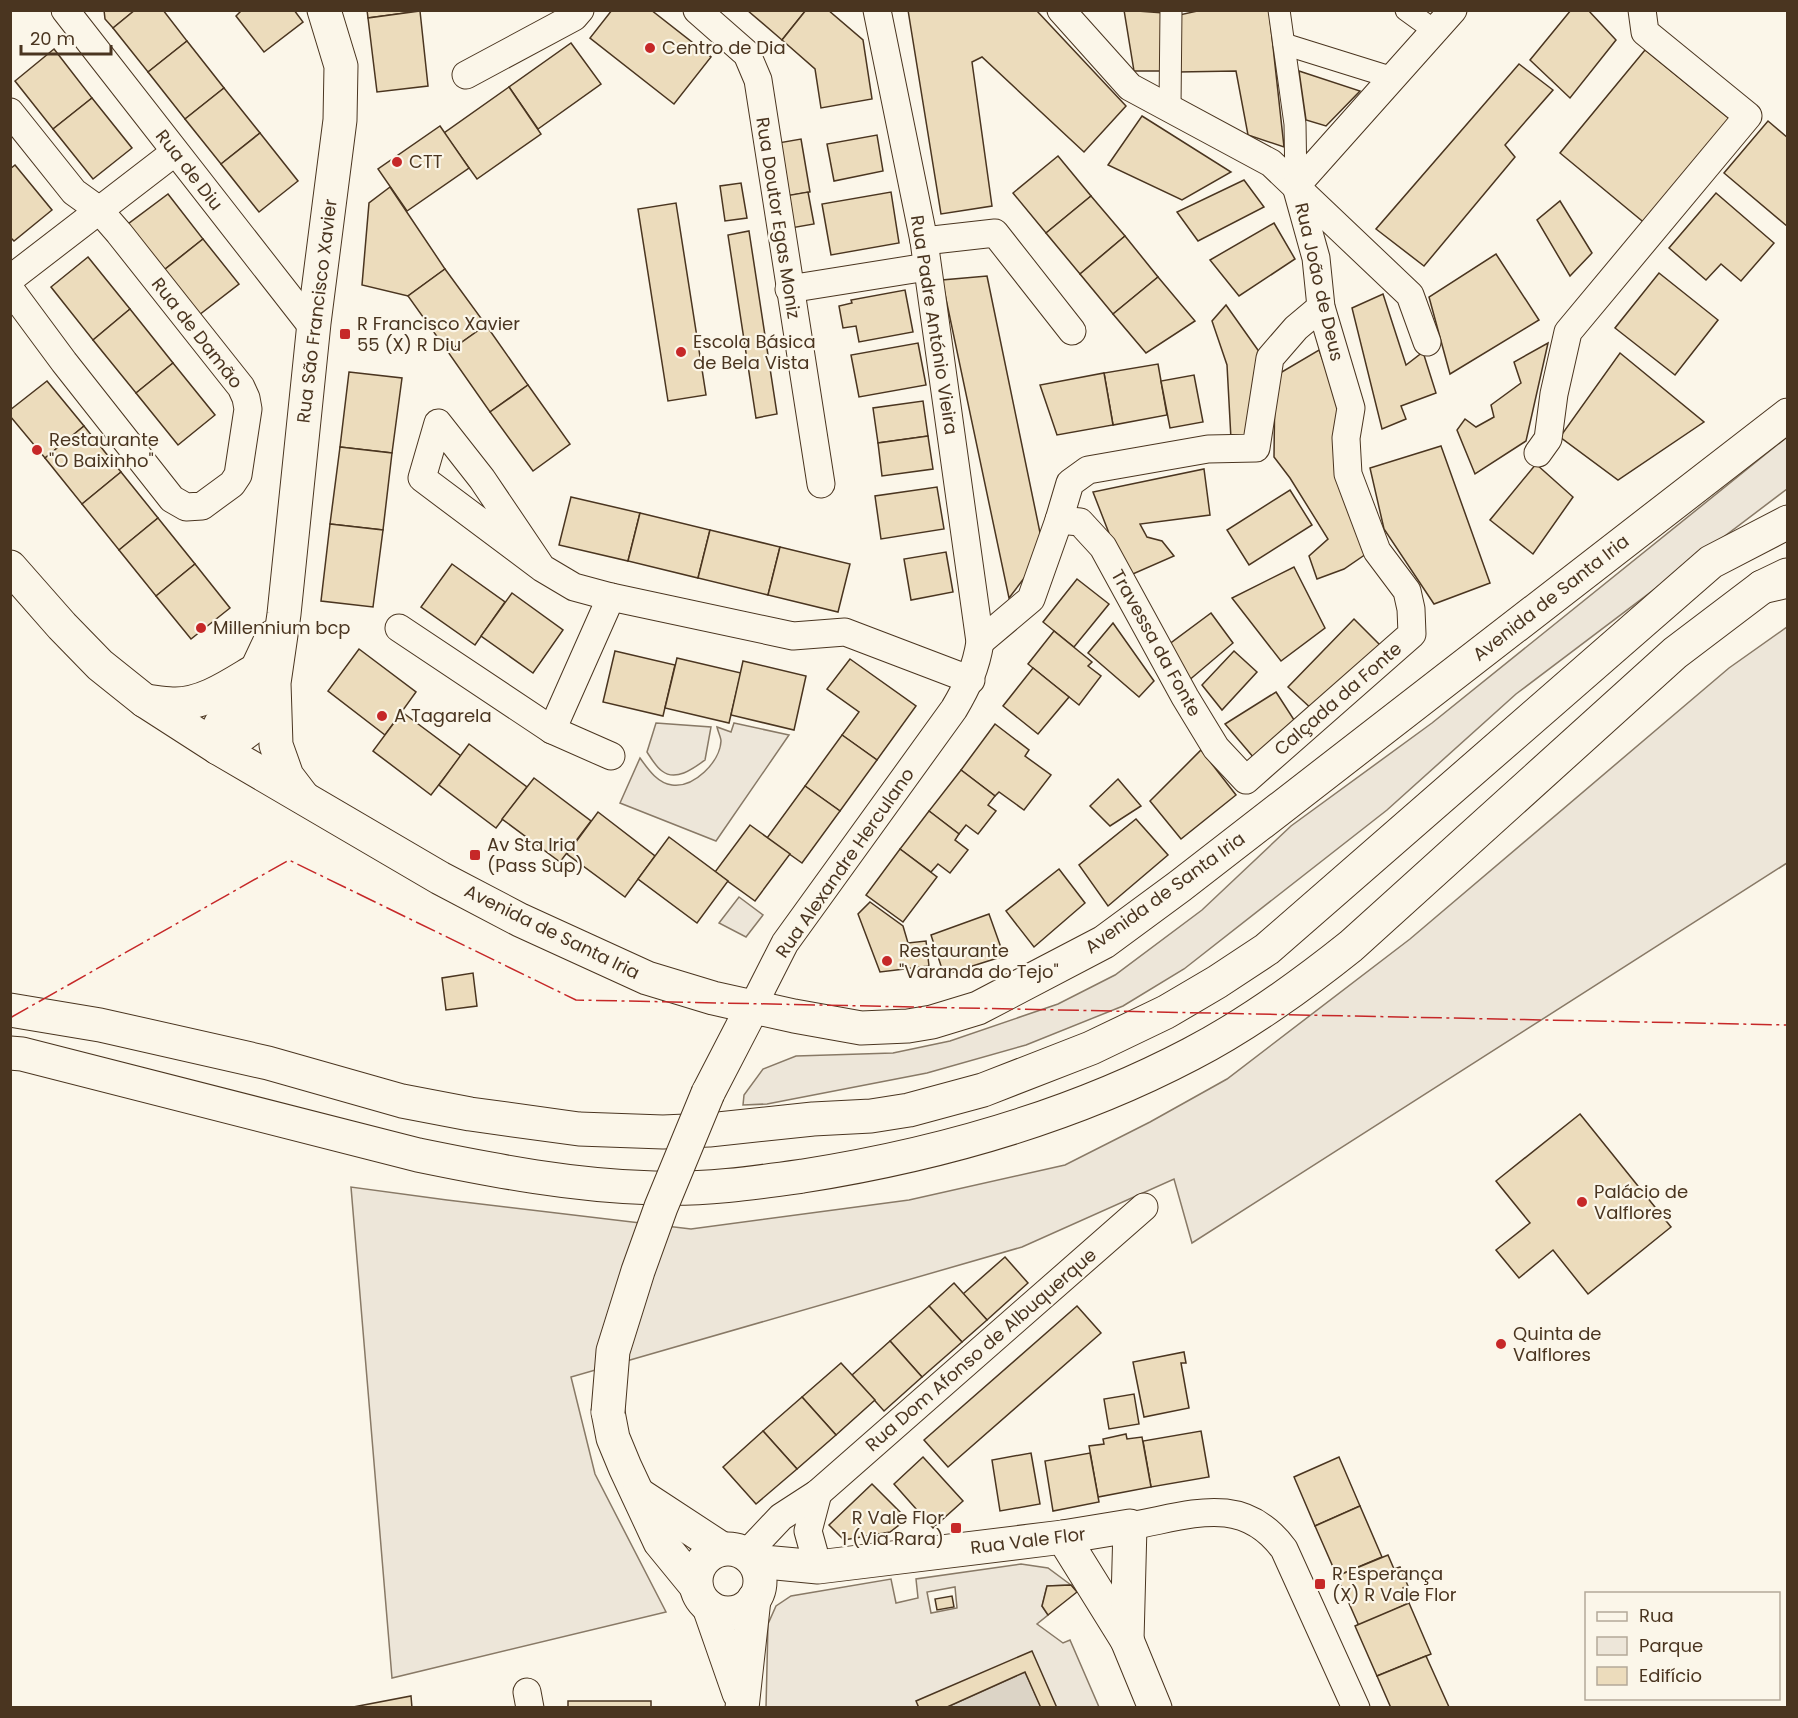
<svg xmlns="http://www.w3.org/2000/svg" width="1798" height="1718" font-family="Poppins,sans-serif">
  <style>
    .green { fill: #ede6d9; stroke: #887966; stroke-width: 1.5; fill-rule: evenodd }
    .water { fill: #dcd4c6; stroke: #887966; stroke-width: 1.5 }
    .building { fill: #ecdcbc; stroke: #4a3520; stroke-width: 1.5 }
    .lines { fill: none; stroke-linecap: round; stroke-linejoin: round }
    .pedestrian-casing { stroke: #4a3520; stroke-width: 23 }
    .minor-casing { stroke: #4a3520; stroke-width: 29 }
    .tertiary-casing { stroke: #4a3520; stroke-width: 35 }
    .secondary-casing { stroke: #4a3520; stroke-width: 35 }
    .trunk-casing { stroke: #4a3520; stroke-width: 35 }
    .motorway-casing { stroke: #4a3520; stroke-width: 35 }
    .pedestrian { stroke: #fbf6e9; stroke-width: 21 }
    .minor { stroke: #fbf6e9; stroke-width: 27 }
    .tertiary { stroke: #fbf6e9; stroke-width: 33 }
    .secondary { stroke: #fbf6e9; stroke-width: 33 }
    .trunk { stroke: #fbf6e9; stroke-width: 33 }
    .motorway { stroke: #fbf6e9; stroke-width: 33 }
    .secondary-bridge-casing { stroke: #4a3520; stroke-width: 35; stroke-linecap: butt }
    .secondary-bridge { stroke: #fbf6e9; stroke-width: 33 }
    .power { stroke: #c62828; stroke-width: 1.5; stroke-dasharray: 21 4.5 3 4.5; stroke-linecap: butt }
    .poi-dot { fill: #c62828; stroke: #fbf6e9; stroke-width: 2 }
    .labels { text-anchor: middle; stroke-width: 4.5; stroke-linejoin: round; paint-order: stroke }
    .poi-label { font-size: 18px; fill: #4a3520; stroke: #fbf6e9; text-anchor: start }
    .street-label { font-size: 18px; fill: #4a3520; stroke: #fbf6e9 }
  </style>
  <rect width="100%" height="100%" fill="#fbf6e9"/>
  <!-- green -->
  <g class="green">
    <path d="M1787,437V489L1516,694L1387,810L1184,969L1123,1006L1026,1045L927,1073L767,1104L743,1105L744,1095L763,1069L796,1056L893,1053L950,1041L1058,1004L1115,975L1202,910L1291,826L1432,723Z"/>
    <path d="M1787,627V863L1192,1243L1174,1179L1022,1247L571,1377L595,1474L666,1612L392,1678L351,1187L447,1200L691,1229L909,1200L1065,1165L1150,1122L1227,1079L1410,939L1729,668Z"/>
    <path d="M656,723L711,727L705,760C694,768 676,782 662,771C656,767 651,758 647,752Z"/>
    <path d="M734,723L789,735L716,841L620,803L640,758C648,769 657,783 672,785C694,788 720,762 721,741C721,737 718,732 717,727L731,732Z"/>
    <path d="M739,897L763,915L746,937L719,923Z"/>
    <path d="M1021,1564L1048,1568L1071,1585L1047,1586L1042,1606L1048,1615L1037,1624L1063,1643L1070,1640L1099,1707L766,1708L768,1624L776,1606L791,1596L891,1579L896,1603L918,1598L916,1579ZM955,1587L957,1608L931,1613L927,1592Z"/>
  </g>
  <!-- water -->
  <path class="water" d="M1025,1672L1041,1707L945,1708Z"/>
  <!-- building -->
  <g class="building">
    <path d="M104,10H135L113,28L105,19Z"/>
    <path d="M135,10H163L187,41L148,72L113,28Z"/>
    <path d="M294,10L303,22L264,52L236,16L242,10Z"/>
    <path d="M367,10H427L368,18Z"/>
    <path d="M612,10H651L711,57L674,104L590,38Z"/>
    <path d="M747,10H806L782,40Z"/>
    <path d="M806,10H828L863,40L872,99L821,108L815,69L782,40Z"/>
    <path d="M908,10H1036L1126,106L1084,152L982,57L972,62L992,206L941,214Z"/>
    <path d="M1124,10L1164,13L1163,71H1134Z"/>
    <path d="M1202,10H1269L1284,147L1248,135L1236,71L1178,72L1179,15Z"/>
    <path d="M1571,10H1588L1616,40L1570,98L1530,60Z"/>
    <path d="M420,11L428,86L377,92L368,18Z"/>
    <path d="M187,41L224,88L185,119L148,72Z"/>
    <path d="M571,43L601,84L538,129L509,87Z"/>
    <path d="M54,49L92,98L53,129L15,81Z"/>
    <path d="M1645,50L1732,121L1647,225L1560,153Z"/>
    <path d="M1519,64L1553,90L1505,145L1515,157L1424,266L1376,229Z"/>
    <path d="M1299,71L1360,91L1326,126L1306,120Z"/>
    <path d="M509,87L541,134L477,179L444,133Z"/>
    <path d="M224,88L260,133L221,164L185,119Z"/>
    <path d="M92,98L132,148L93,179L53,129Z"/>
    <path d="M1142,116L1231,172L1182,200L1108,165Z"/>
    <path d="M1768,121L1788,138V227L1724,173Z"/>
    <path d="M440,126L469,168L407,211L378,169Z"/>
    <path d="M260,133L298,181L259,212L221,164Z"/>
    <path d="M877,135L883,171L834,181L827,144Z"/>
    <path d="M801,139L810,192L787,196L778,143Z"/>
    <path d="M1058,156L1091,196L1046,233L1013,193Z"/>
    <path d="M15,165L52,210L14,241L10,237V169Z"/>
    <path d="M1244,180L1264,207L1198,241L1177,212Z"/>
    <path d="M741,183L747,218L725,221L720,186Z"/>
    <path d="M390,187L445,269L408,296L362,285L369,203Z"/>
    <path d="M808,192L814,224L791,228L785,196Z"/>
    <path d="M891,192L899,243L831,255L822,204Z"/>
    <path d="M1716,193L1774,243L1741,281L1721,264L1706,280L1669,248Z"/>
    <path d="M168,194L203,239L164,270L128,224Z"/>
    <path d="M1091,196L1125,236L1080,274L1046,233Z"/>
    <path d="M1560,201L1592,253L1570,276L1537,220Z"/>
    <path d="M676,203L706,395L668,401L638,209Z"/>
    <path d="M1274,223L1295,259L1239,296L1210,260Z"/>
    <path d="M749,231L777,414L756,418L728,235Z"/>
    <path d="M1125,236L1158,277L1113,314L1080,274Z"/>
    <path d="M203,239L239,284L199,315L164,270Z"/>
    <path d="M1496,254L1539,320L1450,374L1429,297Z"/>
    <path d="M88,257L130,309L93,340L51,287Z"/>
    <path d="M445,269L486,325L448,352L408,296Z"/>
    <path d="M1659,273L1718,320L1675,375L1615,328Z"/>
    <path d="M987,276L1044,552L1009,598L942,280Z"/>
    <path d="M1158,277L1195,321L1146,353L1113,314Z"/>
    <path d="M905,290L913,332L859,342L856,326L843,328L839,306L852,303L851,300Z"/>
    <path d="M1383,294L1406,365L1423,352L1436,393L1401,406L1406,419L1382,429L1352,308Z"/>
    <path d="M1226,305L1260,353L1249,438L1231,439L1227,365L1212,321Z"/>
    <path d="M130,309L173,363L136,393L93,340Z"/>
    <path d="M486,325L528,385L490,412L448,352Z"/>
    <path d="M918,343L926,385L859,397L851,355Z"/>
    <path d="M1548,343L1526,441L1475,474L1457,430L1465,419L1476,427L1494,417L1491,405L1521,383L1514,362Z"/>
    <path d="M1319,350L1341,409L1366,554L1344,569L1317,579L1309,556L1328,539L1290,478L1274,457L1275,376Z"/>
    <path d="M1620,353L1704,422L1618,480L1560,437Z"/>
    <path d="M173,363L215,415L178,445L136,393Z"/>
    <path d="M1158,364L1167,415L1113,425L1104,373Z"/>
    <path d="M349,372L402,378L392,453L340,447Z"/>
    <path d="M1104,373L1113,425L1057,435L1040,385Z"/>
    <path d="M1194,375L1203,422L1170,428L1161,381Z"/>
    <path d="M47,381L84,426L45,458L10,416V410Z"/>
    <path d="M528,385L570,444L533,471L490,412Z"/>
    <path d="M923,401L928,436L878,443L873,408Z"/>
    <path d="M84,426L121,472L82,504L45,458Z"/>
    <path d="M928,436L933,469L882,476L878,443Z"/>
    <path d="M1441,446L1490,583L1434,604L1384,529L1370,468Z"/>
    <path d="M340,447L392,453L383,530L330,524Z"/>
    <path d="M1536,464L1573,497L1533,554L1490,520Z"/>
    <path d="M1204,469L1210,515L1140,524L1147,537L1162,541L1174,556L1126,577L1093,492Z"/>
    <path d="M121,472L158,518L119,550L82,504Z"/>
    <path d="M937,487L944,529L881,539L875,496Z"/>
    <path d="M1290,490L1312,525L1249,565L1227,530Z"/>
    <path d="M571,497L640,513L628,561L559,545Z"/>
    <path d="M640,513L710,530L698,578L628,561Z"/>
    <path d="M158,518L195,564L156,596L119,550Z"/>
    <path d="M330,524L383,530L373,607L321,601Z"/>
    <path d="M710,530L780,547L768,595L698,578Z"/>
    <path d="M780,547L850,564L838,612L768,595Z"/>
    <path d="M946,552L953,592L911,600L904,559Z"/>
    <path d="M195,564L230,608L191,639L156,596Z"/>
    <path d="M452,564L505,602L475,645L421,607Z"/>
    <path d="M1294,567L1325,628L1281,661L1232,598Z"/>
    <path d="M1077,579L1109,604L1074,647L1043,622Z"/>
    <path d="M512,593L563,630L533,673L481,636Z"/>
    <path d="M1211,613L1233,643L1187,682L1164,648Z"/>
    <path d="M1354,619L1381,646L1314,711L1288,687Z"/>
    <path d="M1113,623L1154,681L1139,697L1088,653Z"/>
    <path d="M1054,631L1092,662L1088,666L1101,676L1079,705L1028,664Z"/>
    <path d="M359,649L416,692L385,735L328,691Z"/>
    <path d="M615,651L675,665L663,716L603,702Z"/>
    <path d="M1234,651L1257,672L1222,710L1202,685Z"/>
    <path d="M677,658L741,673L729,723L665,708Z"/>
    <path d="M850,659L916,706L877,760L842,735L859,712L827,689Z"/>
    <path d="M743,661L806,676L794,730L731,715Z"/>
    <path d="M1033,668L1069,697L1038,734L1003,706Z"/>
    <path d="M1276,692L1298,726L1254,758L1225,724Z"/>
    <path d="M402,712L461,756L431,795L373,751Z"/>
    <path d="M995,724L1029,750L1025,756L1051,775L1024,810L999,792L995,796L961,770Z"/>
    <path d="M842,735L877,760L840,811L805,786Z"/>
    <path d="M469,744L527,787L496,828L439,785Z"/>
    <path d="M1201,750L1236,795L1181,839L1150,801Z"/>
    <path d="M961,770L995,796L988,805L996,811L978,834L966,825L959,834L929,811Z"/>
    <path d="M534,778L591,821L560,862L502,819Z"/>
    <path d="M1118,779L1141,806L1110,826L1090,806Z"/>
    <path d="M805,786L840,811L802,863L767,838Z"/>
    <path d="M929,811L959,834L955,840L968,850L950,873L938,864L931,872L900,849Z"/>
    <path d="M598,812L655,856L625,897L567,854Z"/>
    <path d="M1136,819L1168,855L1108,906L1079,865Z"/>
    <path d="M750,825L790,854L755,901L715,872Z"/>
    <path d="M669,837L728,881L697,923L638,879Z"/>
    <path d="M900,849L937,877L903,922L866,895Z"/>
    <path d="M1059,869L1085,903L1034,947L1006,911Z"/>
    <path d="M870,902L903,926L908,943L926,941L929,966L880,972L858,914Z"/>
    <path d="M989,914L1004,956L944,975L931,935Z"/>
    <path d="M473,973L477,1006L446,1010L442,978Z"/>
    <path d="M1580,1114L1671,1227L1588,1294L1553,1250L1519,1278L1496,1250L1530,1223L1496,1181Z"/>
    <path d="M1005,1257L1028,1283L987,1320L963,1294Z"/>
    <path d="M954,1283L987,1320L962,1342L929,1306Z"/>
    <path d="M929,1306L962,1342L922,1377L890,1341Z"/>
    <path d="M1077,1306L1101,1333L948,1467L924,1440Z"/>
    <path d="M890,1341L922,1377L884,1411L852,1375Z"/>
    <path d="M1184,1352L1186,1363H1181L1189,1408L1144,1417L1133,1362Z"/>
    <path d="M841,1363L875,1400L836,1435L802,1397Z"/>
    <path d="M1134,1394L1139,1424L1109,1429L1104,1399Z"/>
    <path d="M802,1397L836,1435L797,1469L763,1431Z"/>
    <path d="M763,1431L797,1469L756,1504L723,1467Z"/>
    <path d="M1201,1431L1209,1477L1151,1487L1143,1441Z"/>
    <path d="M1126,1434L1127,1439L1142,1437L1151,1487L1098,1497L1089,1446L1104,1444L1103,1439Z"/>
    <path d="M1031,1453L1040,1504L1000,1511L992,1460Z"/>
    <path d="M1090,1453L1099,1502L1053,1511L1045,1461Z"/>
    <path d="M923,1457L963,1501L933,1528L894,1484Z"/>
    <path d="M1339,1457L1360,1506L1315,1526L1294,1477Z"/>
    <path d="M872,1484L907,1519L890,1532L844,1540L829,1525Z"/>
    <path d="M1360,1506L1382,1557L1337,1576L1315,1526Z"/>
    <path d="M1388,1555L1394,1569L1400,1567L1408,1586L1403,1588L1409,1603L1359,1626L1337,1576Z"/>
    <path d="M1071,1585L1077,1592L1048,1615L1042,1606L1047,1586Z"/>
    <path d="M952,1596L954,1607L937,1610L935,1599Z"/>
    <path d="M1409,1603L1431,1654L1377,1676L1355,1626Z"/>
    <path d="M1032,1651L1057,1708H1041L1025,1672L945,1708H919L916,1701Z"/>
    <path d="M1426,1656L1449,1707L1391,1708L1377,1676Z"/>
    <path d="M411,1696L412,1708H348Z"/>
    <rect x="568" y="1701" width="83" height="7"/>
  </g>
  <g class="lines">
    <defs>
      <g id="pedestrian">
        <path d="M1279,10L1295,124L1296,186"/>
        <path d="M1406,10L1435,31"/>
        <path d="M1284,44L1393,78"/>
        <path d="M1170,107L1171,10"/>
      </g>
      <g id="minor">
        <path d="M65,10L314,329"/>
        <path d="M697,10L747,54L758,80L821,484"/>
        <path d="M1061,10L1130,87L1271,163L1410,295L1427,342"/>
        <path d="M466,75L574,17L580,10"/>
        <path d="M10,112L74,192L99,210L119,233L241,387L246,398L248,409L238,475L232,484L202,506L186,507L172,499L64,362L10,289"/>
        <path d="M1296,186L1453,10"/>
        <path d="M924,241L995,233L1072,331"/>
        <path d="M10,279L175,152"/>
        <path d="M789,289L927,267"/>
        <path d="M1538,453L1548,439L1554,394L1568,332L1748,116L1645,32L1642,10"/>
        <path d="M1059,520L1080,522L1103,547L1185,697L1216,748L1246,780L1412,634L1411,609L1407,591L1377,551L1348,474L1346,438L1351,408L1321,307L1316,258L1296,186"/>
        <path d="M542,568L482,479L438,423L422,478L542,568L574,587L611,597L793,636L845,632L971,680"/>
        <path d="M399,628L552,730L611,756"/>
        <path d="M980,642L1031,599L1059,520L1070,483L1088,470L1208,449L1256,448L1270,358L1296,328L1321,307"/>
        <path d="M552,730L611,597"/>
        <path d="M753,1006L785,943L954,709C967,687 976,668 980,642L924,241L877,10"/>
        <path d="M818,1493L808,1531L818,1567"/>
        <path d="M1130,1526C1189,1516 1242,1492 1284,1549L1356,1708"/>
        <path d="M746,1554L781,1517L818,1493L1144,1207"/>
        <path d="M527,1692L530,1708"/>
      </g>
      <g id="tertiary">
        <path d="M272,637L257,669L220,725L218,748L235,740L251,728L273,685"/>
        <path d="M145,701C154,702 164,704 173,704C201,705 228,687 251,673"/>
        <path d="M303,797L287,776L276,745L274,683L284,614L314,323L340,120L341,66L324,10"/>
        <path d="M1063,1537L1127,1640L1155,1708"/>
        <path d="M754,1561L818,1567L1063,1537L1130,1526L1127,1640"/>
      </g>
      <g id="secondary">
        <path d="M10,567L62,626L100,665L145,701L218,748L440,878L520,920L647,978L713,998L794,1016L861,1028L908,1026L932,1022L978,1008L1104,942L1180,886L1788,415"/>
        <path d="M708,1093L753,1006"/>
        <path d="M608,1412L613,1438L625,1467L660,1542L696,1586"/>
        <path d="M638,1494L722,1549"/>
        <circle cx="728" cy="1581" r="32"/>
        <path d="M709,1607L739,1693"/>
        <path d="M742,1708L754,1599"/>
      </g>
      <g id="trunk">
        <path d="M10,1010L100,1025L268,1063L402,1101L470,1114L579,1129L663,1132L709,1130L813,1119L871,1116L909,1110L983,1090L1091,1048L1166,1012L1217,982L1267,949L1711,562L1788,522"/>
        <path d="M10,1053L22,1054L418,1155C496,1171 574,1186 654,1188C704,1190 753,1183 803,1176C936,1155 1071,1117 1191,1054C1249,1024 1301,986 1351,946L1675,653L1762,587L1787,575"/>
      </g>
      <path id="motorway" d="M1762,587L1788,581"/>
    </defs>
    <!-- pedestrian casing -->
    <use href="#pedestrian" class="pedestrian-casing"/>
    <!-- minor casing -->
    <use href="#minor" class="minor-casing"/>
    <!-- tertiary casing -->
    <use href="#tertiary" class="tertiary-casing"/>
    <!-- secondary casing -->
    <use href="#secondary" class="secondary-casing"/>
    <!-- trunk casing -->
    <use href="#trunk" class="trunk-casing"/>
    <!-- motorway casing -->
    <use href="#motorway" class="motorway-casing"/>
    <!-- pedestrian -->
    <use href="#pedestrian" class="pedestrian"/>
    <!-- minor -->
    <use href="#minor" class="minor"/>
    <!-- tertiary -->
    <use href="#tertiary" class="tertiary"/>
    <!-- secondary -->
    <use href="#secondary" class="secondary"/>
    <!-- trunk -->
    <use href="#trunk" class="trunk"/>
    <!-- motorway -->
    <use href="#motorway" class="motorway"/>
    <defs>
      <path id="secondary-bridge" d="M608,1412L613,1351L638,1271L661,1207L708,1093"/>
    </defs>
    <!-- secondary-bridge casing -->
    <use href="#secondary-bridge" class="secondary-bridge-casing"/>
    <!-- secondary-bridge -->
    <use href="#secondary-bridge" class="secondary-bridge"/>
    <!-- power -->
    <path class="power" d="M10,1018L289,860L576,1000L1788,1025"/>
  </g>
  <!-- markers -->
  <g class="poi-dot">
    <circle cx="650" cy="48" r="6"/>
    <circle cx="397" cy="162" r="6"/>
    <rect x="339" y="328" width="12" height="12" rx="3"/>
    <circle cx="681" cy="352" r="6"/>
    <circle cx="37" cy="450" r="6"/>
    <circle cx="201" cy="628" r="6"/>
    <circle cx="382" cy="716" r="6"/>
    <rect x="469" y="849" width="12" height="12" rx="3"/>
    <circle cx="887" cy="961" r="6"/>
    <circle cx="1582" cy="1202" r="6"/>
    <circle cx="1501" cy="1344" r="6"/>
    <rect x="950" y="1522" width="12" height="12" rx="3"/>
    <rect x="1314" y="1578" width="12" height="12" rx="3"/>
  </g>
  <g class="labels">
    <!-- poi labels -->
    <g class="poi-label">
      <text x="662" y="54">Centro de Dia</text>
      <text x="409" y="168">CTT</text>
      <text x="357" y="330">R Francisco Xavier<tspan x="357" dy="21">55 (X) R Diu</tspan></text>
      <text x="693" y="348">Escola Básica<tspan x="693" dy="21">de Bela Vista</tspan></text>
      <text x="49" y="446">Restaurante<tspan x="49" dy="21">"O Baixinho"</tspan></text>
      <text x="213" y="634">Millennium bcp</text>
      <text x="394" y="722">A Tagarela</text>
      <text x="487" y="851">Av Sta Iria<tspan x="487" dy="21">(Pass Sup)</tspan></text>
      <text x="899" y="957">Restaurante<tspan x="899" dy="21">"Varanda do Tejo"</tspan></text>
      <text x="1594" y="1198">Palácio de<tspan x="1594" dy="21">Valflores</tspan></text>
      <text x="1513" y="1340">Quinta de<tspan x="1513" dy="21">Valflores</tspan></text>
      <text x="944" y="1524" text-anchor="end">R Vale Flor<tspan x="944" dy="21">1 (Via Rara)</tspan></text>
      <text x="1332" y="1580">R Esperança<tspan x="1332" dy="21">(X) R Vale Flor</tspan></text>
    </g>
    <!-- street labels -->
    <g class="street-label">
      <text transform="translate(189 170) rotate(52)" y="6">Rua de Diu</text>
      <text transform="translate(778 218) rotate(81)" y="6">Rua Doutor Egas Moniz</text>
      <text transform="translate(1319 282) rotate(77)" y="6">Rua João de Deus</text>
      <text transform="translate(317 311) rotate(-83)" y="6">Rua São Francisco Xavier</text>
      <text transform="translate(934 325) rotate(81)" y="6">Rua Padre António Vieira</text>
      <text transform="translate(197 333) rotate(52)" y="6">Rua de Damão</text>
      <text transform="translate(1551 598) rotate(-38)" y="6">Avenida de Santa Iria</text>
      <text transform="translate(1156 643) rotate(61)" y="6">Travessa da Fonte</text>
      <text transform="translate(1338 699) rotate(-41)" y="6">Calçada da Fonte</text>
      <text transform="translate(845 863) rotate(-55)" y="6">Rua Alexandre Herculano</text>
      <text transform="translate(1165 893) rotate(-36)" y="6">Avenida de Santa Iria</text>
      <text transform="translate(552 932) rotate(26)" y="6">Avenida de Santa Iria</text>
      <text transform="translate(981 1350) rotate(-41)" y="6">Rua Dom Afonso de Albuquerque</text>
      <text transform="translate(1028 1541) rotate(-7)" y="6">Rua Vale Flor</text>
    </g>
  </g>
  <!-- border -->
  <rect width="1798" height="1718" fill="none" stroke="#4a3520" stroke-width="24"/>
  <!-- legend -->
  <rect x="1585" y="1592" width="195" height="108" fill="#fbf6e9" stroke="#b4a999" stroke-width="1.5"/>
  <rect x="1597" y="1612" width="30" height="9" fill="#fbf6e9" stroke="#b4a999" stroke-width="1.5"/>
  <text x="1639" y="1622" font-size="18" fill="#4a3520">Rua</text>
  <rect x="1597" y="1637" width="30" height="18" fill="#ede6d9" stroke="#b4a999" stroke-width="1.5"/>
  <text x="1639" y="1652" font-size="18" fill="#4a3520">Parque</text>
  <rect x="1597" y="1667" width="30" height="18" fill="#ecdcbc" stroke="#b4a999" stroke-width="1.5"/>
  <text x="1639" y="1682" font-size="18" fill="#4a3520">Edifício</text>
  <!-- scale -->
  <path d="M21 45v9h90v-9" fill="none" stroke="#4a3520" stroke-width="3"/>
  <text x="30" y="45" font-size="18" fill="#4a3520" stroke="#fbf6e9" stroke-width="4.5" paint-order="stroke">20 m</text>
</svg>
